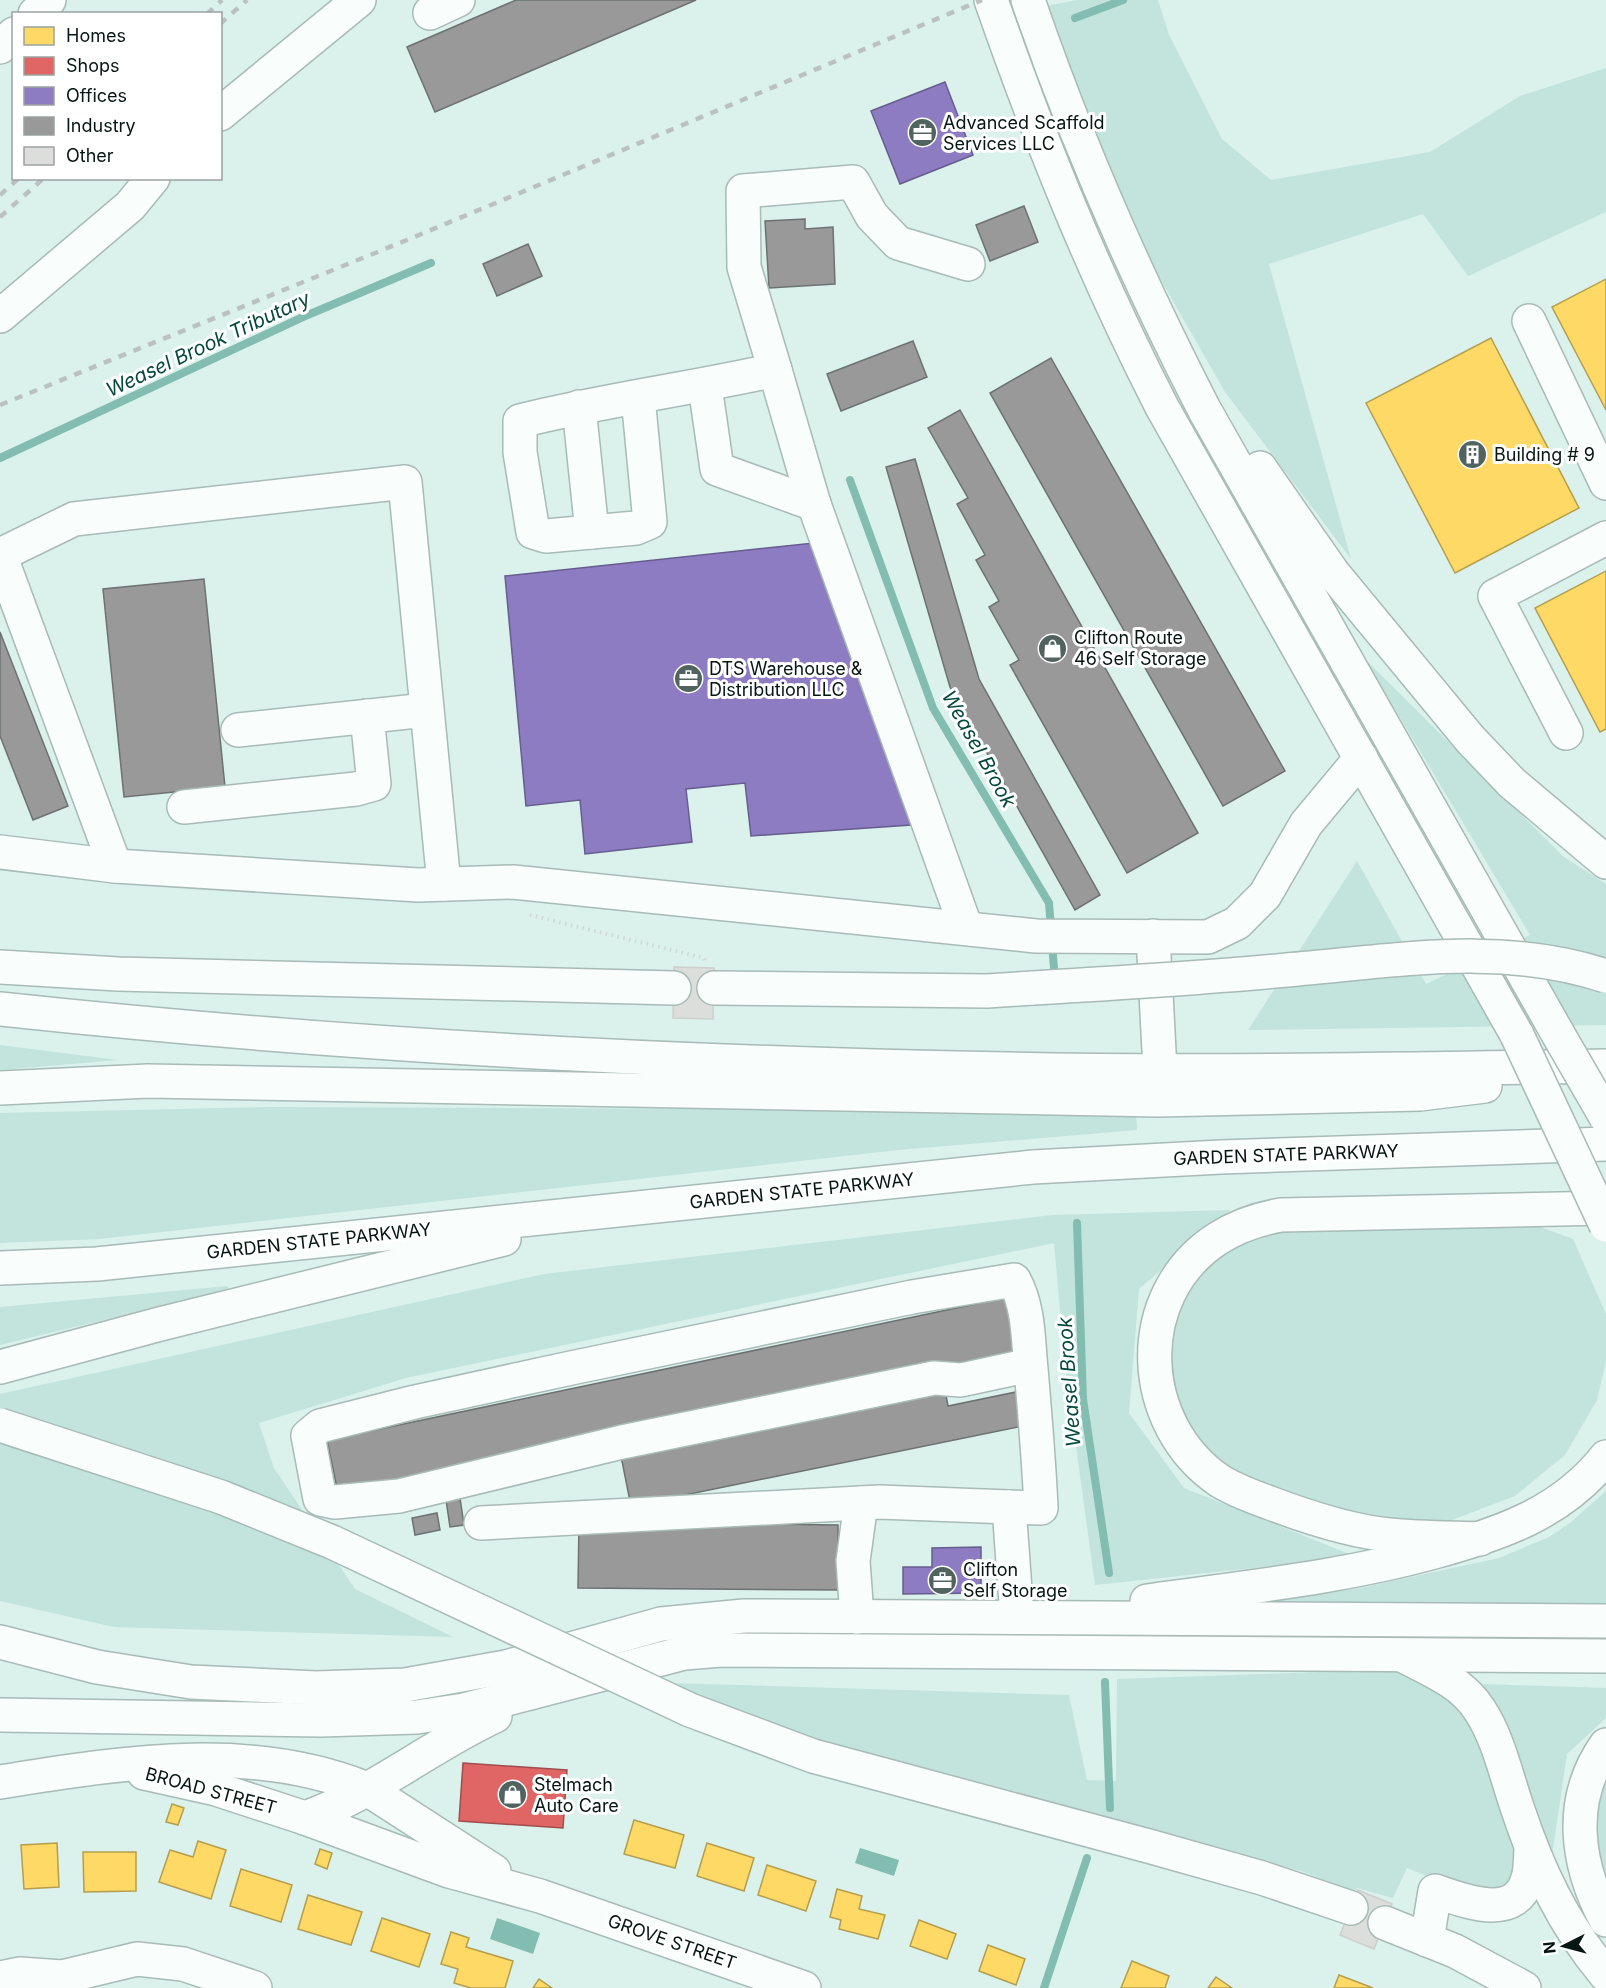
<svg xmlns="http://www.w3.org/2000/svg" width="1606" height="1988" font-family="Inter,sans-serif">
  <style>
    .green { fill: #c2e4dc }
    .water { fill: #83bcb0 }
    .homes { fill: #ffd966; stroke: #b49e4d; stroke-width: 1.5 }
    .shops { fill: #e06666; stroke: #9f4e4d; stroke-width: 1.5 }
    .offices { fill: #8e7cc3; stroke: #655d8e; stroke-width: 1.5 }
    .industry { fill: #999; stroke: #6d7271; stroke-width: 1.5 }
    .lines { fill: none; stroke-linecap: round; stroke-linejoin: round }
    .stream { stroke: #83bcb0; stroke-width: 8 }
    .building { fill: #dbdeda; stroke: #cdd0cc; stroke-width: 1.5 }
    .minor-casing { stroke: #a8bbb6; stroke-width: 36 }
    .major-casing { stroke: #a8bbb6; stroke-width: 36 }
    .highway-casing { stroke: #a8bbb6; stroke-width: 36 }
    .path { stroke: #d1d8d7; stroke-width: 4; stroke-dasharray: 1.5 4.5; stroke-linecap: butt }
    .minor { stroke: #f9fdfc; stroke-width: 33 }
    .major { stroke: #f9fdfc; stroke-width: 33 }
    .highway { stroke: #f9fdfc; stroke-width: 33 }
    .rail { stroke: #bbc1c0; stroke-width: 4.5; stroke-dasharray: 8 8; stroke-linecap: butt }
    .highway-bridge-casing { stroke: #a8bbb6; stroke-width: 36; stroke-linecap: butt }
    .highway-bridge { stroke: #f9fdfc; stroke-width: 33 }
    .labels { text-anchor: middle; stroke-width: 6; stroke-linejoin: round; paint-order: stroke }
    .poi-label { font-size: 18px; fill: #061613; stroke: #fff; text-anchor: start }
    .street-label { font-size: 18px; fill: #061613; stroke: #fff }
    .water-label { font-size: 20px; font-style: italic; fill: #05493e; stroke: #fff }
  </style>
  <rect width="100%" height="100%" fill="#daf1ec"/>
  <!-- green -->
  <g class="green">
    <path d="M1078,0H1158L1169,35L1222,139L1271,180L1430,152L1520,96L1606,68V212L1468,276L1423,214L1269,264L1351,559L1225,392L1134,233L1045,6Z"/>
    <path d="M1365,659L1564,857L1606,884V1025L1248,1030L1357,861L1426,984L1530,935Z"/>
    <path d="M0,1045L118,1060L0,1070Z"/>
    <path d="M270,1107L733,1109L1136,1114L1137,1130L898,1150L99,1239L0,1243V1113Z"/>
    <path d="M1231,1210L1139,1289L1129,1413L1184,1488L1357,1557L1095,1585L1065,1366L1054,1243L406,1378L259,1423L274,1468L355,1589L453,1637L114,1627L0,1601V1394L544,1274L1052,1215Z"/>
    <path d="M1535,1225L1573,1239L1606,1314V1361L1597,1400L1565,1455L1515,1496L1444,1523L1351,1515L1248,1484L1191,1437L1169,1372L1178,1297L1215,1250L1275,1231Z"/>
    <path d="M228,1286V1290L0,1345V1307Z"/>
    <path d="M1606,1491V1605L1255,1604V1600L1356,1589L1499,1558L1549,1537L1571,1522Z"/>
    <path d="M1377,1670H1395L1428,1679L1474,1722L1517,1854C1511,1920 1445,1882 1407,1868L1393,1898L1357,1888L1354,1892L1301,1871L764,1731L670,1683L1069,1695L1087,1780L1116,1781L1117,1679Z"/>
    <path d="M1483,1684L1606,1688V1718L1567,1754L1550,1869Z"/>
    <path d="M1606,1776V1885C1595,1841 1591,1820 1606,1776Z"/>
  </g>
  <!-- water -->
  <g class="water">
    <path d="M860,1848L899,1860L894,1876L855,1863Z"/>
    <path d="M497,1918L540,1933L533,1954L490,1939Z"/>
  </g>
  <!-- homes -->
  <g class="homes">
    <path d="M1606,279V410L1552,307Z"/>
    <path d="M1491,338L1579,508L1455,573L1366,403Z"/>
    <path d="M1606,571V729L1600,732L1535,608Z"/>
    <path d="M172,1804L184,1808L178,1825L166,1822Z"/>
    <path d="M634,1820L684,1835L675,1868L624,1854Z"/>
    <path d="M198,1841L226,1850L211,1899L159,1882L170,1850L193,1857Z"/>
    <path d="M57,1843L59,1887L24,1889L21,1845Z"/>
    <path d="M707,1843L754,1858L744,1891L697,1876Z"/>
    <path d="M320,1849L332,1853L327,1869L315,1864Z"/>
    <path d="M83,1852H136V1891L84,1892Z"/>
    <path d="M767,1865L816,1881L806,1911L758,1895Z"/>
    <path d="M241,1869L292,1885L281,1922L230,1906Z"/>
    <path d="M837,1889L862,1896L859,1909L885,1915L878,1939L839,1929L841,1920L830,1917Z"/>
    <path d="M308,1895L362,1912L351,1945L298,1929Z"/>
    <path d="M382,1918L430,1934L419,1967L371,1951Z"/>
    <path d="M919,1920L956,1934L947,1959L910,1946Z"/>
    <path d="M451,1932L469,1938L466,1947L513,1961L505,1988H471L454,1983L458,1969L441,1964Z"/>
    <path d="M988,1945L1025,1959L1016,1985L979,1971Z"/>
    <path d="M1132,1961L1169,1976L1165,1988H1121Z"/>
    <path d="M1339,1975L1373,1988H1334Z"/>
    <path d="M1216,1977L1232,1988H1208Z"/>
    <path d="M539,1979L552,1988H533Z"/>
  </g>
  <!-- shops -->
  <path class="shops" d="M463,1763L567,1770L563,1828L459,1821Z"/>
  <!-- offices -->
  <g class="offices">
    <path d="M945,82L973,155L900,184L871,111Z"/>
    <path d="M814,543L911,825L751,836L745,783L686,789L692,842L585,854L580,800L526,806L505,576Z"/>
    <path d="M981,1547V1593L903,1594V1567H932V1548Z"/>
  </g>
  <!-- industry -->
  <g class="industry">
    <path d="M516,0H696L435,112L407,47Z"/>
    <path d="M1024,206L1038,242L990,261L976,225Z"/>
    <path d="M805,219V229L833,227L835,284L769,288L765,221Z"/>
    <path d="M528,244L542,276L497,296L483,264Z"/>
    <path d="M913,341L927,377L841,411L827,374Z"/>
    <path d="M1051,358L1285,771L1223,806L990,393Z"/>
    <path d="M960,410L1198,833L1127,873L1010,665L1019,660L989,607L999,601L976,560L985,555L957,504L968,498L928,428Z"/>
    <path d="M915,459L979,679L1100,895L1075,910L950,687L886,467Z"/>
    <path d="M204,579L225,787L124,797L103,589Z"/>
    <path d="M0,632L68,806L33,820L0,736Z"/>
    <path d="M1009,1297L1021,1358L352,1498L337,1488L327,1440Z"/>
    <path d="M945,1390L948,1406L1016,1392L1023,1426L631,1506L621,1456Z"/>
    <path d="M460,1498L464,1525L450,1527L446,1500Z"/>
    <path d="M437,1513L440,1530L415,1535L412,1518Z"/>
    <path d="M579,1522L838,1525V1590L578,1588Z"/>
  </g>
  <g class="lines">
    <!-- stream -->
    <g class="stream">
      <path d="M1075,18L1123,0"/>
      <path d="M0,458L303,317L431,263"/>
      <path d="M850,480L933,708L1049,903L1051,929"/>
      <path d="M1052,944L1055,980"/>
      <path d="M1077,1223L1083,1399L1109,1573"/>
      <path d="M1105,1682L1110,1808"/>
      <path d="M1044,1988L1087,1858"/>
    </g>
  </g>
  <!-- building -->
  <g class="building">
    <path d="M674,967L714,968L713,1019L673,1018Z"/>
    <path d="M1358,1890L1392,1904L1374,1949L1340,1935Z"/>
  </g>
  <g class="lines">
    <defs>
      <g id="minor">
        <path d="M430,13L458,0"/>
        <path d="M35,14L49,0"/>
        <path d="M0,47L14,34"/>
        <path d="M220,114L359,0"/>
        <path d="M0,316L130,206L153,178"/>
        <path d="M1529,321L1606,483"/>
        <path d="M775,370L744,267L743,191L853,182L872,216L898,243L968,264"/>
        <path d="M705,386L717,469L814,504"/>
        <path d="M638,397L650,522L636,528L546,536L533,532L520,452V421C604,400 690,389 775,370L814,504L966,928"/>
        <path d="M579,407L592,532"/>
        <path d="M0,555L115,866L418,885L513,882L1036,936L1208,937L1237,923L1265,895L1306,824L1361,758"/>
        <path d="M0,555L74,519L405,482L444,884"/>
        <path d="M238,730L426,710"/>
        <path d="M1566,733L1495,596L1606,538"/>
        <path d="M184,807L356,789L374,784L367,716"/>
        <path d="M0,852L115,866"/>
        <path d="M1153,936L1160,1070"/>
        <path d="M1009,1507L1041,1508C1039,1462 1035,1416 1031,1369C1028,1339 1029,1307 1014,1280L912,1297L571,1368L415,1402L320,1426L308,1436L320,1499L335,1502L399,1496L622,1442L934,1378L961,1380L1030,1365"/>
        <path d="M481,1523L879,1502L1009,1507L1017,1617"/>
        <path d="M857,1617L853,1561L861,1503"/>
        <path d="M367,1789L494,1871"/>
        <path d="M305,1818L449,1871L540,1896L804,1988"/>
        <path d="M1427,1940L1435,1891C1463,1900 1516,1923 1528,1878C1531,1869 1530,1859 1531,1850"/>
        <path d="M0,1978L20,1974L62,1977L137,1959L183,1964L255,1988"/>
      </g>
      <g id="major">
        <path d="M144,1773L216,1789L305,1818"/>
        <path d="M0,1782C122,1763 249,1741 367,1789"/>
      </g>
      <g id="highway">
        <path d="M991,0C1041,143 1093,272 1162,407L1517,1035"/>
        <path d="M1028,0C1077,143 1135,275 1204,409L1558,1034"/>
        <path d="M1260,468L1333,573L1470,739L1512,783L1606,862"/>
        <path d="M0,967L118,974L674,988"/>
        <path d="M714,988L987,991L1033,988"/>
        <path d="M0,1009C335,1045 672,1063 1008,1069C1207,1073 1407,1069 1606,1066"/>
        <path d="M0,1088L148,1081L1158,1100L1420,1094L1485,1086"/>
        <path d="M0,1268L97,1264L1033,1167L1221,1157L1606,1144"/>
        <path d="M0,1367L160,1324L504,1239"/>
        <path d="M1480,1539C1450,1538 1419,1538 1389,1535C1349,1531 1307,1517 1270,1503C1254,1497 1236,1491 1220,1481C1137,1425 1130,1296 1217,1239C1237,1226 1258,1219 1281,1215L1606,1208"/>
        <path d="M1147,1601C1244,1587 1340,1578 1434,1552C1500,1534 1562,1513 1606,1457"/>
        <path d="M0,1642L97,1667L191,1682L316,1688L405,1685L506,1667L661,1624L744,1616L1606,1621"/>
        <path d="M1406,1657C1433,1671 1462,1683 1479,1709C1498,1737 1506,1775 1517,1807C1538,1870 1563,1924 1606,1975"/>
        <path d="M690,1710L813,1756L1152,1847L1262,1878L1351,1908"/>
        <path d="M0,1715L321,1720L417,1717L464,1710L684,1653L721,1650L1606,1656"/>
        <path d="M1606,1745C1567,1800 1576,1864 1606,1920"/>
        <path d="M305,1818C373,1794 430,1746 495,1716"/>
        <path d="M1385,1923L1455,1951L1524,1988"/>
      </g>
    </defs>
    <!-- minor casing -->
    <use href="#minor" class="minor-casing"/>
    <!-- major casing -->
    <use href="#major" class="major-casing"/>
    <!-- highway casing -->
    <use href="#highway" class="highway-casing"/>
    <!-- path -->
    <path class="path" d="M530,915L704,958L705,961"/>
    <!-- minor -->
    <use href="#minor" class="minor"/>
    <!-- major -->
    <use href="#major" class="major"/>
    <!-- highway -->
    <use href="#highway" class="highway"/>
    <!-- rail -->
    <g class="rail">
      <path d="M207,14L222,0"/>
      <path d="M220,24L247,0"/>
      <path d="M0,195L19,178"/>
      <path d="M0,217L44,178"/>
      <path d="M0,405L407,240L982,0"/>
    </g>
    <defs>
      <g id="highway-bridge">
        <path d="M1033,988C1118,983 1202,978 1287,970C1396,961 1500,941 1606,976"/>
        <path d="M1558,1034L1606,1117"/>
        <path d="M1517,1035L1606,1225"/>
        <path d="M0,1425L221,1497L332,1542L690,1710"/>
      </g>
    </defs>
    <!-- highway-bridge casing -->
    <use href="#highway-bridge" class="highway-bridge-casing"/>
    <!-- highway-bridge -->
    <use href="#highway-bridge" class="highway-bridge"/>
  </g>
  <!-- icons -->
  <defs>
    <symbol id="office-disc" viewBox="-11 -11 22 22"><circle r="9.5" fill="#50635f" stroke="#fff"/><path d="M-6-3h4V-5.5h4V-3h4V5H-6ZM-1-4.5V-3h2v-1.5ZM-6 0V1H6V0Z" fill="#fff"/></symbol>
    <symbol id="building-disc" viewBox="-11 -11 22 22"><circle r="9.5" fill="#50635f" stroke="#fff"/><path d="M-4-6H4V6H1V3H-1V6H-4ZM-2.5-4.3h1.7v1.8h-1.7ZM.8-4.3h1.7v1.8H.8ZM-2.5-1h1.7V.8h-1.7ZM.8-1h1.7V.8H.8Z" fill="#fff"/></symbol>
    <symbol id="shop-disc" viewBox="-11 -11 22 22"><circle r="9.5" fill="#50635f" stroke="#fff"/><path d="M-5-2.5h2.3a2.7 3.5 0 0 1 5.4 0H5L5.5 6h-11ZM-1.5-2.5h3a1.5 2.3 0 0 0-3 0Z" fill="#fff"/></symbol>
  </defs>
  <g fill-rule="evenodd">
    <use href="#office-disc" x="906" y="116" width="33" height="33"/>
    <use href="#building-disc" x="1456" y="438" width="33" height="33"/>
    <use href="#shop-disc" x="1036" y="632" width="33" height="33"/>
    <use href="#office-disc" x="672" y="662" width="33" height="33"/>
    <use href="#office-disc" x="926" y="1564" width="33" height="33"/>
    <use href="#shop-disc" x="496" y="1778" width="33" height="33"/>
  </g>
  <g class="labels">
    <!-- poi labels -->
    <g class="poi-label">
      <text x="943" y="129">Advanced Scaffold<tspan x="943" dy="21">Services LLC</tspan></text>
      <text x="1494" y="461">Building # 9</text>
      <text x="1074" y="644">Clifton Route<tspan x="1074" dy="21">46 Self Storage</tspan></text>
      <text x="709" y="675">DTS Warehouse &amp;<tspan x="709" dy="21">Distribution LLC</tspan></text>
      <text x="963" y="1576">Clifton<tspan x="963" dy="21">Self Storage</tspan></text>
      <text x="534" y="1791">Stelmach<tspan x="534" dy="21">Auto Care</tspan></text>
    </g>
    <!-- street labels -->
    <g class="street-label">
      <text transform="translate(1286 1155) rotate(-2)" y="6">GARDEN STATE PARKWAY</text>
      <text transform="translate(802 1191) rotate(-6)" y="6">GARDEN STATE PARKWAY</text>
      <text transform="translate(319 1241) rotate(-6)" y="6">GARDEN STATE PARKWAY</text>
      <text transform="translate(211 1791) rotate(15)" y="6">BROAD STREET</text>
      <text transform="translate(672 1942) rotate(19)" y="6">GROVE STREET</text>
    </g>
    <!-- water labels -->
    <g class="water-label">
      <text transform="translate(208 344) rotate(-25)" y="7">Weasel Brook Tributary</text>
      <text transform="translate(979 749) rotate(61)" y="7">Weasel Brook</text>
      <text transform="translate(1069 1382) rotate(-94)" y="7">Weasel Brook</text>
    </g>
  </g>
  <!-- legend -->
  <rect x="12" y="12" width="210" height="168" fill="#ffffff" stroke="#9ba2a1" stroke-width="1.5"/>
  <rect x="24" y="27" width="30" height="18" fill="#ffd966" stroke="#9ba2a1" stroke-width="1.5"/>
  <text x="66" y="42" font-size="18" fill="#061613">Homes</text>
  <rect x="24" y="57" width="30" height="18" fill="#e06666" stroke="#9ba2a1" stroke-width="1.5"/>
  <text x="66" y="72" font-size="18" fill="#061613">Shops</text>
  <rect x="24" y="87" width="30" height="18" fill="#8e7cc3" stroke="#9ba2a1" stroke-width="1.5"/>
  <text x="66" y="102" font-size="18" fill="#061613">Offices</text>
  <rect x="24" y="117" width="30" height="18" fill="#999999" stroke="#9ba2a1" stroke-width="1.5"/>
  <text x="66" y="132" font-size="18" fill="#061613">Industry</text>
  <rect x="24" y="147" width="30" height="18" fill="#dbdeda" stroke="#9ba2a1" stroke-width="1.5"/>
  <text x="66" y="162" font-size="18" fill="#061613">Other</text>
  <!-- north arrow -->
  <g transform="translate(1564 1946) rotate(264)" stroke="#ffffff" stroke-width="4.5" paint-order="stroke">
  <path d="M0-4.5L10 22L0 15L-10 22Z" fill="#061613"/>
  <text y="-9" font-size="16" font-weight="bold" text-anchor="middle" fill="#061613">N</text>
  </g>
</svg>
